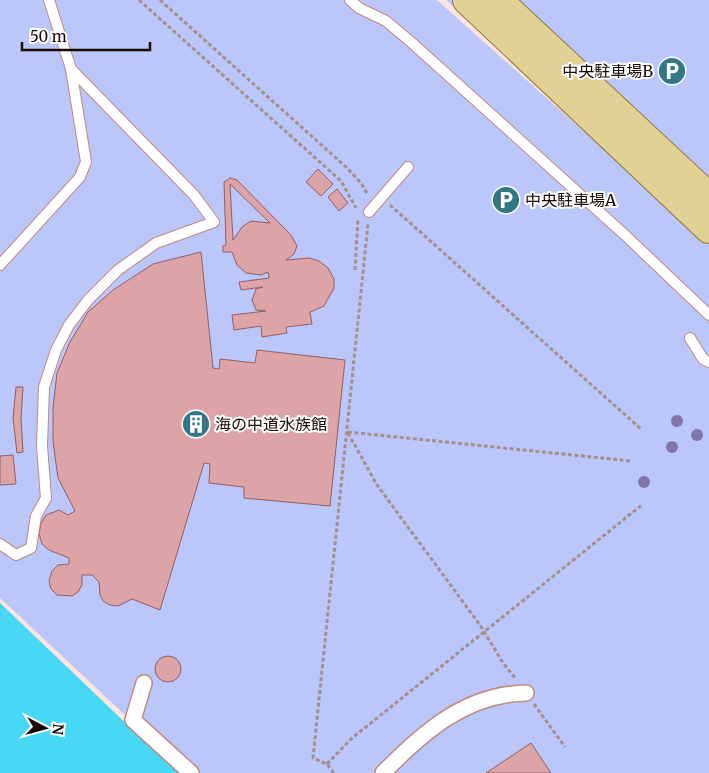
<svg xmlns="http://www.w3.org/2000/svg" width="709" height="773" font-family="Merriweather,'Noto Sans JP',serif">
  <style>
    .green { fill: #bbc7fb }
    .water { fill: #48d7f4 }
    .building { fill: #dca4a7; stroke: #915e62; fill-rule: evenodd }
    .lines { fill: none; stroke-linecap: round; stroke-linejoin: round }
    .service-casing { stroke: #be8a7d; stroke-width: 12 }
    .pedestrian-casing { stroke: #be8a7d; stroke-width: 18 }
    .primary-casing { stroke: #8f7735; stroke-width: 30 }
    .path { stroke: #a48f8a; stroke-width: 3; stroke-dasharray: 4 2.5; stroke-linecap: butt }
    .service { stroke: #fff; stroke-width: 10 }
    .pedestrian { stroke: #fff; stroke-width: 15 }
    .primary { stroke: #e2d195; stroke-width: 28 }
    .tree { fill: #8275a7 }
    .labels { text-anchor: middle; stroke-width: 4; stroke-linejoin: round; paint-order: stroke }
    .poi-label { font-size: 16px; fill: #190704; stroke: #fff; text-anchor: start }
  </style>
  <rect width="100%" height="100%" fill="#fce5df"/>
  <!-- green -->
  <g class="green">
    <path d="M0,0H437L598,144L551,97L446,0H456L709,244V773H187L0,598Z"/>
    <path d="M517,0H709V177Z"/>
  </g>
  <!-- water -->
  <path class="water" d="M0,603L178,773H0Z"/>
  <!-- building -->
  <g class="building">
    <path d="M318,169L333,184L321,196L306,182Z"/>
    <path d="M230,178L237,180L291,235L297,246L294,254L286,260L309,258L319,261L328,268L334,279V288L324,306L310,312L312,324L286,327L287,333L262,337L261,326L234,330L232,315L266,311L256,310L252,300L256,289L263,287L241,290L239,282L269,278L268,272L261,275L246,273L237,265L232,252H223V246L226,245L224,182ZM230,184L270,223L251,221L242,227L233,240Z"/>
    <path d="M337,189L348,203L339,211L328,197Z"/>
    <path d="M201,252L213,368L219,369L220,359L255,363L257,350L345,360L330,506L244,498V487L209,483L210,464L204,463L160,610L132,599L118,606L110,605L103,601L100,595L99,582L92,575H82V585L78,592L72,596L57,595L51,589L49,581L52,571L58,565L69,564V558L49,550L42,544L39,534L41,523L46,515L59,510L68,515L75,511L58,478L53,442V407L57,373L70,342L88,312L113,290L153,264Z"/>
    <path d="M16,387H23L21,418L23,452L17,453L13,418Z"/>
    <path d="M13,455L16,484L0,485V456Z"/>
    <circle cx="168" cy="669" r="13"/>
    <path d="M531,743L551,773H486Z"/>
  </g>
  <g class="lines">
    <defs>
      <g id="service">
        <path d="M350,0L359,8L386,21L411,42L625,235L709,315"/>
        <path d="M369,212L408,167"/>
        <path d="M0,265L80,177L86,162L71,69L49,0"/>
        <path d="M690,338L703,359L709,362"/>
        <path d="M0,544L16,555L31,548L36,516L46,498L42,446L44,387L56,350L69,325L88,300L118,270L156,243L214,222L194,195L71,69"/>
      </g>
      <g id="pedestrian">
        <path d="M144,683L133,720L191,773"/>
        <path d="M383,773C423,732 466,694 526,693"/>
      </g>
      <g id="primary">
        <path d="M467,0L709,229"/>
        <path d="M498,0L709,197"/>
      </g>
    </defs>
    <!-- service casing -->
    <use href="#service" class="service-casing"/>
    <!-- pedestrian casing -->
    <use href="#pedestrian" class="pedestrian-casing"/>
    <!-- primary casing -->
    <use href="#primary" class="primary-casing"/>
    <!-- path -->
    <g class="path">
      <path d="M139,0L341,181L356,208"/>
      <path d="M160,0L346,167L361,183L367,193"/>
      <path d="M390,205L641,429"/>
      <path d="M355,270L358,219"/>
      <path d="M348,432L631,461"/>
      <path d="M348,433L377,485L480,625L503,663L516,679"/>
      <path d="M534,704L565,747"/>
      <path d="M327,764L351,739L643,504"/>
      <path d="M334,773L327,764L313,758L368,224"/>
    </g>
    <!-- service -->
    <use href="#service" class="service"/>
    <!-- pedestrian -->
    <use href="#pedestrian" class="pedestrian"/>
    <!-- primary -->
    <use href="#primary" class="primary"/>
  </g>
  <!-- trees -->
  <g class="tree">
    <circle cx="677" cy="421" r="6"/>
    <circle cx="697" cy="435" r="6"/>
    <circle cx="672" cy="447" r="6"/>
    <circle cx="644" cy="482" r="6"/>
  </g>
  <!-- icons -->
  <defs>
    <symbol id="parking-disc" viewBox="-11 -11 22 22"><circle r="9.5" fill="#337786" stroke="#fff"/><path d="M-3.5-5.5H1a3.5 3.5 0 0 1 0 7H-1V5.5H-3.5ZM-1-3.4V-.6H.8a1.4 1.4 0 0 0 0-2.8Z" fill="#fff"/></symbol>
    <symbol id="building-disc" viewBox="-11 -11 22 22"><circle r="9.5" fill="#337786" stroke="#fff"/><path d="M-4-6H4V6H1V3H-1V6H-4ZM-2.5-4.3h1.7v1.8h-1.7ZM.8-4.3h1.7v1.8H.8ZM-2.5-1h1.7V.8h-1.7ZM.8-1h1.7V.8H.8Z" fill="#fff"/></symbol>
  </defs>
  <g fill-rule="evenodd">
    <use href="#parking-disc" x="656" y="55" width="32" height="32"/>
    <use href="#parking-disc" x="490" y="184" width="32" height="32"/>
    <use href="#building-disc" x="180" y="408" width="32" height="32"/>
  </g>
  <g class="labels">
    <!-- poi labels -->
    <g class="poi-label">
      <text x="653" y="77" text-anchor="end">中央駐車場B</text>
      <text x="525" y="206">中央駐車場A</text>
      <text x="215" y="430">海の中道水族館</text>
    </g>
  </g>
  <!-- north arrow -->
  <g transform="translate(45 728) rotate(96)" stroke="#ffffff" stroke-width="4" paint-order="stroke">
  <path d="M0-4L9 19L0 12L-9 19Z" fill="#190704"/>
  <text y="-8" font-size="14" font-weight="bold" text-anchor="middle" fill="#190704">N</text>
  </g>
  <!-- scale -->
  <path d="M22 42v8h128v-8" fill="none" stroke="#190704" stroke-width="2.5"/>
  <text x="30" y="42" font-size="15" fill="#190704" stroke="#ffffff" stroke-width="4" paint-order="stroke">50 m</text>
</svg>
